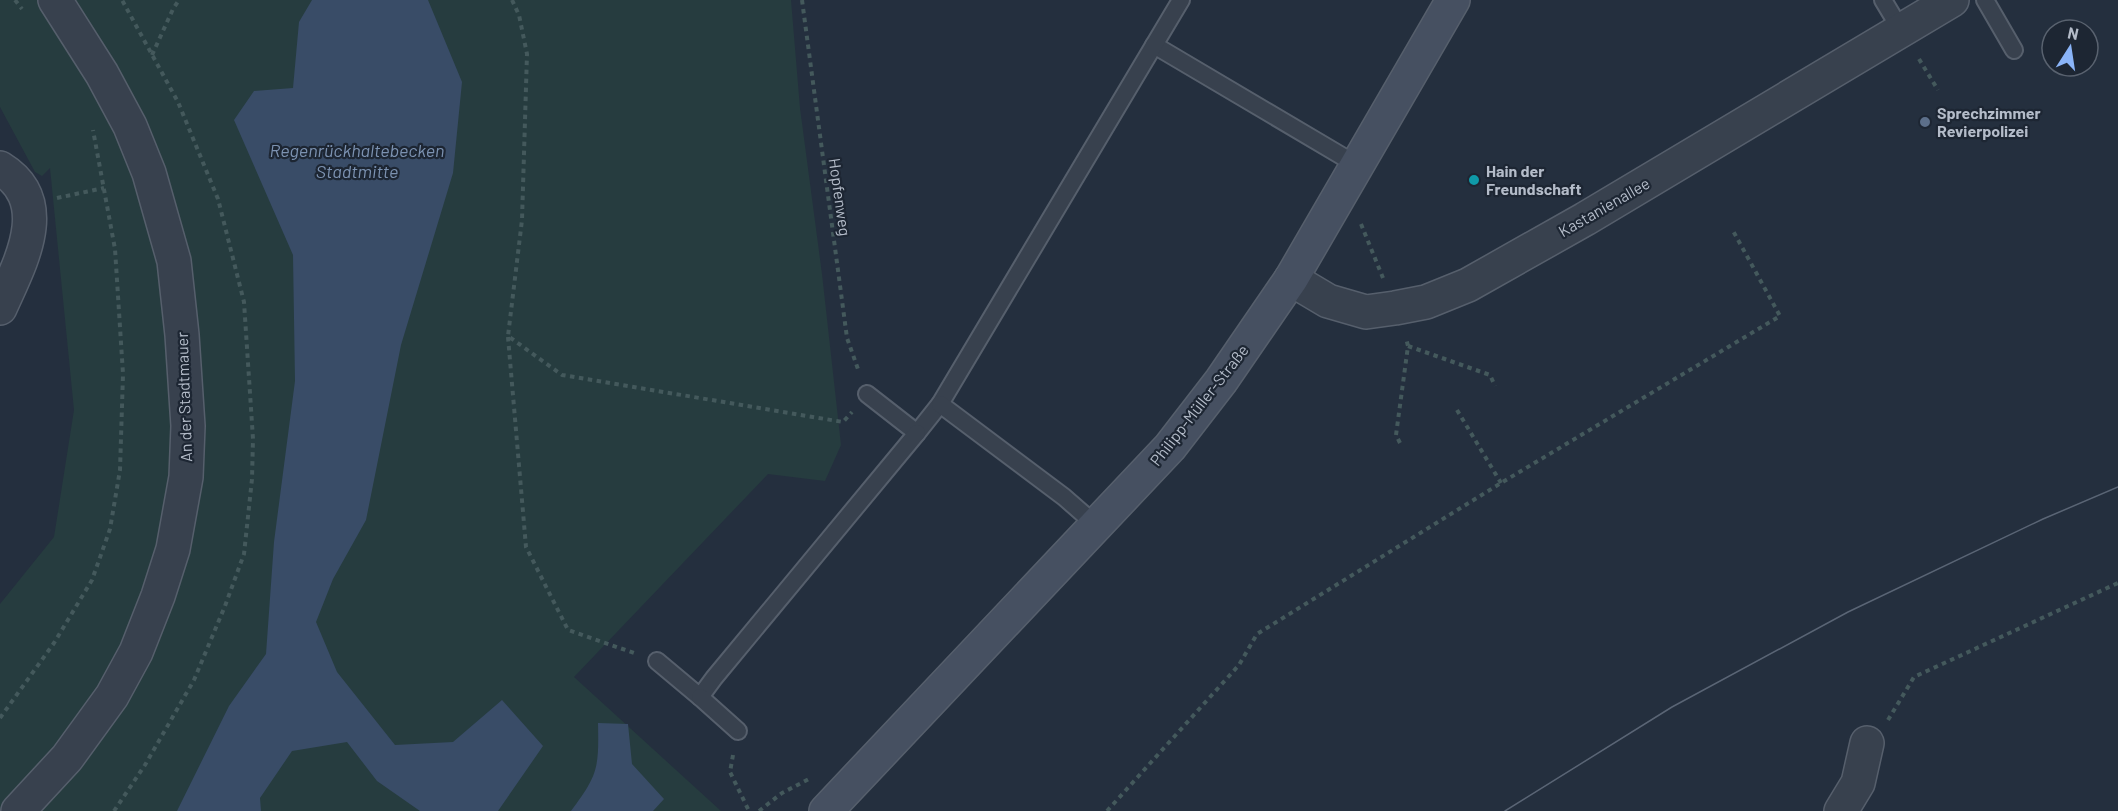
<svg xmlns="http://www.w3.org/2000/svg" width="2118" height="811" font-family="Barlow,sans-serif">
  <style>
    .green { fill: #263c3f }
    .water { fill: #394c67 }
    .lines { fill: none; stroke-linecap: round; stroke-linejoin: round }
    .service-casing { stroke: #565f6c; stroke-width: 20 }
    .minor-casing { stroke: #565f6c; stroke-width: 36 }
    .tertiary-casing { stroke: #565f6c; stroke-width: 36 }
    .secondary-casing { stroke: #565f6c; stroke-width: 36 }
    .path { stroke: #44595c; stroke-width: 4; stroke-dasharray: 4.5 4.5; stroke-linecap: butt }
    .service { stroke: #38414e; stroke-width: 16 }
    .minor { stroke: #38414e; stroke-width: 33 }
    .tertiary { stroke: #38414e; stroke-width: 33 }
    .secondary { stroke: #465061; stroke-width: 33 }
    .tram { stroke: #5a6575; stroke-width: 1.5 }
    .service-dot { fill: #5c6f8a; stroke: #1d2633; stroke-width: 2 }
    .culture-dot { fill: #0f9aa8; stroke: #1d2633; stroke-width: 2 }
    .labels { text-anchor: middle; stroke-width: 4.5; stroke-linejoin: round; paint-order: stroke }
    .poi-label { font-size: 16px; font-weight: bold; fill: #b4bcc9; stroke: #1d2633; text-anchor: start }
    .street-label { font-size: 16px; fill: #b4bcc9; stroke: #1d2633 }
    .water-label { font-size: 18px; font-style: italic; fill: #7c92b1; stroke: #1d2633 }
  </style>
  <rect width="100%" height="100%" fill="#242f3e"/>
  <!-- green -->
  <path class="green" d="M0,0H791L800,108L822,274L841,445L825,481L768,474L574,677L721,811H0V604L54,537L74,410L50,168L42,176L35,172L0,107Z"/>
  <!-- water -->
  <g class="water">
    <path d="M312,0H428L462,82L453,173L401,345L366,520L333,579L316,622L337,672L395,745L453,742L502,700L543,746L498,811H420L377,781L347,742L292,751L260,798L261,811H177L229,706L266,654L274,542L295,381L293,255L234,120L254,91L293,88L299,22Z"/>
    <path d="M598,723L628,724L632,764L664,799L653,811H571C598,775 599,768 598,723Z"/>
  </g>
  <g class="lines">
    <defs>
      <g id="service">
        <path d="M1883,0L1901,30"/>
        <path d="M1985,0L2014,50"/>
        <path d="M1154,45L1357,165"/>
        <path d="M867,394L917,433L940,404L1181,0"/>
        <path d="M940,404L1064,497L1096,525"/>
        <path d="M657,661L700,697L714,678L917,433"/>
        <path d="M700,697L738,731"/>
      </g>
      <g id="minor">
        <path d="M0,168C55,202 20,263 0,308"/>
        <path d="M1841,811L1858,783L1867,743"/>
      </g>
      <g id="tertiary">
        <path d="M1291,279L1328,301L1366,312L1395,308L1426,302L1468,285L1585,219L1952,0"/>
        <path d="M18,811L67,758L112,696L136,652L158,596L173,549L186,477L188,426L182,335L174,261L149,173L130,126L102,74L55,0"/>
      </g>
      <path id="secondary" d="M826,811L1170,447L1221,381L1291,279L1453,0"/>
    </defs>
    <!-- service casing -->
    <use href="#service" class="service-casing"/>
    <!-- minor casing -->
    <use href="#minor" class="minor-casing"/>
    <!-- tertiary casing -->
    <use href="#tertiary" class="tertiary-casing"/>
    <!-- secondary casing -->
    <use href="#secondary" class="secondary-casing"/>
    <!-- path -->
    <g class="path">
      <path d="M15,0L22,9"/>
      <path d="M512,0L519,15L527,54L522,220L508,336L562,375L843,422L852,412"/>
      <path d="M802,0L847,338L859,372"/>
      <path d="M152,55L173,9L179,0"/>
      <path d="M1919,59L1938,90"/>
      <path d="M57,198L104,188"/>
      <path d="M1361,224L1383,278"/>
      <path d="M508,337L526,547L568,630L634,653"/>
      <path d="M1408,346L1490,375L1495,386"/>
      <path d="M1457,410L1501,483"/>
      <path d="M1400,443L1396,435L1408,346L1406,338"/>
      <path d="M0,718L54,643L92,580L110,529L120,470L123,374L115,249L93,130"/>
      <path d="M1888,720L1914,677L2118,583"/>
      <path d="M733,755L730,772L749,811"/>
      <path d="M114,811L145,765L194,680L225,606L244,554L252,479L253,439L244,302L218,199L178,102L122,0"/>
      <path d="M759,811L782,793L809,779"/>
      <path d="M1107,811L1239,665L1257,634L1501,483L1780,316L1732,229"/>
    </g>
    <!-- service -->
    <use href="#service" class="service"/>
    <!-- minor -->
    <use href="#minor" class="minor"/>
    <!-- tertiary -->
    <use href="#tertiary" class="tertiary"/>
    <!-- secondary -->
    <use href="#secondary" class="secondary"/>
    <!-- tram -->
    <path class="tram" d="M1505,811L1672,707L1848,612L2043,519L2118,487"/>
  </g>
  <!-- markers -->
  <circle class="service-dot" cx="1925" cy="122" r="6"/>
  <circle class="culture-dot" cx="1474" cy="180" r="6"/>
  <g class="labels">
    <!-- poi labels -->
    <g class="poi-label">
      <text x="1937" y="119">Sprechzimmer<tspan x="1937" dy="18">Revierpolizei</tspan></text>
      <text x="1486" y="177">Hain der<tspan x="1486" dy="18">Freundschaft</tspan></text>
    </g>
    <!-- street labels -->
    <g class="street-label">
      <text transform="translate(840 197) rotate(82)" y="6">Hopfenweg</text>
      <text transform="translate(1604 207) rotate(-30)" y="6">Kastanienallee</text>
      <text transform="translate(184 397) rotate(-92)" y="6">An der Stadtmauer</text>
      <text transform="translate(1199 405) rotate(-52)" y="6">Philipp-Müller-Straße</text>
    </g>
    <!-- water labels -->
    <g class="water-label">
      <text x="357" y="157">Regenrückhaltebecken<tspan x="357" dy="21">Stadtmitte</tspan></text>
    </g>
  </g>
  <!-- north arrow -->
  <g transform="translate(2070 48) rotate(12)"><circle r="28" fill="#1d2633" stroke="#59626f" stroke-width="1.5"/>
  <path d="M0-4.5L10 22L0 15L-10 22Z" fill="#8ab4f8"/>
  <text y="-9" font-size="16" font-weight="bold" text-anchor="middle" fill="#b4bcc9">N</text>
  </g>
</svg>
